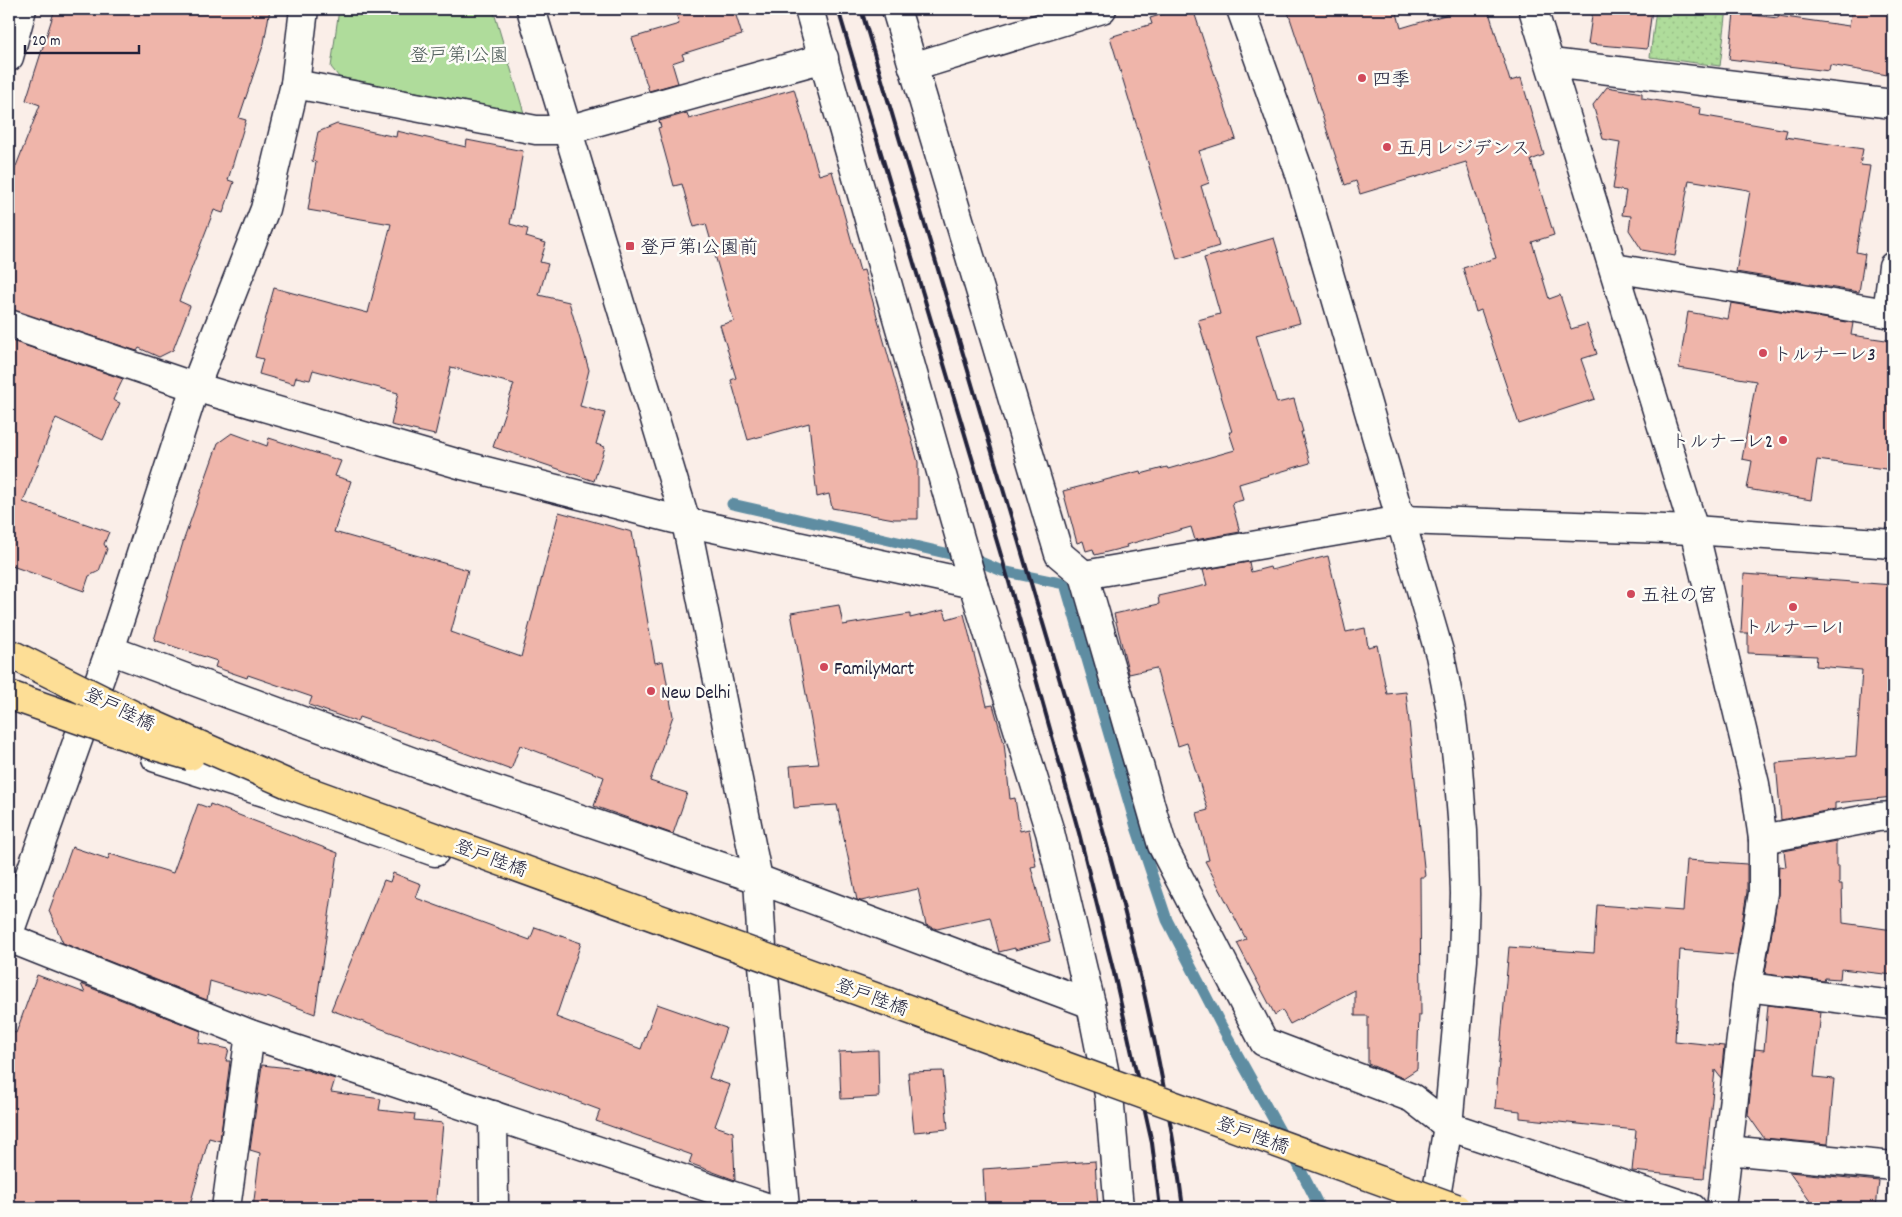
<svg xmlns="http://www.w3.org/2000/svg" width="1902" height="1217" font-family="Dekko,'Klee One',sans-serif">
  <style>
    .grass { fill: url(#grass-dots); stroke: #687f6b }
    .green { fill: #afdc9b; stroke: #687f6b }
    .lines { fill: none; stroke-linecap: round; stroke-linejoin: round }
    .stream { stroke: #5f8da2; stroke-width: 11 }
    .building { fill: #efb5aa; stroke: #22223b }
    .street-casing { stroke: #22223b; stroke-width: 31 }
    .secondary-casing { stroke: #22223b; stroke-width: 31 }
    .street { stroke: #fdfcf7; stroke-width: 28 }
    .secondary { stroke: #fdfcf7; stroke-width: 28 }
    .rail { stroke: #22223b; stroke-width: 4 }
    .primary-bridge-casing { stroke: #22223b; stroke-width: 31; stroke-linecap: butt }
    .primary-bridge { stroke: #fdde96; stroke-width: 28 }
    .poi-dot { fill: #d1495b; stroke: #fdfcf7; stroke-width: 2 }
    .labels { text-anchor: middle; stroke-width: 5; stroke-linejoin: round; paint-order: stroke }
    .park-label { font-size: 19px; fill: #4c5a58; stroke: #fdfcf7 }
    .poi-label { font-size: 19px; fill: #22223b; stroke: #fdfcf7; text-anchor: start }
    .street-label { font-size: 19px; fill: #22223b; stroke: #fdfcf7 }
  </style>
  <defs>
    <pattern id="grass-dots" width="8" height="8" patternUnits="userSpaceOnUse" patternTransform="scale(1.25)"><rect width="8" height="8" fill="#afdc9b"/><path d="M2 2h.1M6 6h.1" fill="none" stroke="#96bc86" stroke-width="1.8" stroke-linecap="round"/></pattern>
  </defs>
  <rect width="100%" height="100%" fill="#faeee8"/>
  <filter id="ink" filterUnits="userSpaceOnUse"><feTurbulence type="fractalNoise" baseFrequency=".02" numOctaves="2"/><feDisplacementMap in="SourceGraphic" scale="10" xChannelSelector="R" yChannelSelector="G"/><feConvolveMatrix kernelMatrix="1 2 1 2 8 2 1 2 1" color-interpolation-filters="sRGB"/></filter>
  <g filter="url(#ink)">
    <!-- grass -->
    <path class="grass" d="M1656,9H1727L1720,66L1650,57Z"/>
    <!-- green -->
    <path class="green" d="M339,9H493L524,113L339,77L331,67Z"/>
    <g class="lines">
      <!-- stream -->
      <path class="stream" d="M732,504L976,560L1002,571L1065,584L1136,827L1167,920L1221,1025L1290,1149L1320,1208"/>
    </g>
    <!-- building -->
    <g class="building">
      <path d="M55,9H270L264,43L239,118L246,120L228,180L234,182L223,213L214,210L179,301L190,306L173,350L159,357L139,348L137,351L9,309V184L40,105L26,100Z"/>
      <path d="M675,9H734L742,35L682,54L684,59L672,63L678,83L649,91L632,38L679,24Z"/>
      <path d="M1180,9H1193L1236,139L1199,151L1209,183L1201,186L1219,246L1177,259L1110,37L1152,24L1150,18Z"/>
      <path d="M1287,9H1396L1401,28L1465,9H1488L1510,81L1521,78L1544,155L1531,160L1554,235L1532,242L1549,299L1560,295L1571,329L1587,324L1597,354L1581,359L1595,399L1519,424L1481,310L1476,312L1463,268L1496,258L1466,162L1360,194L1356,181L1345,185Z"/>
      <path d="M1593,9H1652L1647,49L1588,44Z"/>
      <path d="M1852,9H1893V76L1830,65L1829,71L1729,59L1734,13L1778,18V16L1849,26Z"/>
      <path d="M1607,87L1642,93V98L1701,108L1700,115L1787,130L1785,137L1863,149L1860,165L1870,166L1856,252L1865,254L1859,292L1736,272L1750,191L1748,190L1689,180L1675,256L1642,250L1629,230L1631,216L1622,215L1626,191L1613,189L1620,142L1603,139L1593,105Z"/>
      <path d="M794,89L819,175L832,171L860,271L864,270L918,462V519H894L832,508L829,494L817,497L809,423L748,440L731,380L736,378L720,325L734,321L706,224L694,227L682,184L674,186L658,128L661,127L659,121L687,113L689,119Z"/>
      <path d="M337,124L396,137L397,131L466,147L467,140L523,151L510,224L528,229L526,237L546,243L540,262L548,264L539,295L569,302L589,370L580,406L605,413L596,444L605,447L594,481L493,447L514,384L451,367L435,435L391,425L398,393L313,370L310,380L296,377L294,384L259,374L263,359L255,357L274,288L368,313L391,224L308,210L316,162L312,161L318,132Z"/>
      <path d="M1274,238L1300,323L1256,335L1277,403L1294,399L1303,432H1301L1310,463L1239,484L1243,500L1232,503L1240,532L1195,540L1191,527L1126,545L1127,547L1095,555L1093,549L1086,551L1083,541L1077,543L1063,491L1140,471L1141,474L1167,467L1168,469L1235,450L1229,432H1232L1198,320L1220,314L1204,258Z"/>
      <path d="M1731,303L1853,323L1851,335L1893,341V470L1817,460L1811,500L1747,489L1752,461L1742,459L1756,381L1679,368L1688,312L1728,319Z"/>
      <path d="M9,340L123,379L113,400L120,403L103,440L56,418L23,502L109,532L104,544L107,549L99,571L89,576L84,591L9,565Z"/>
      <path d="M232,433L267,446L269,438L341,461L335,476L351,481L334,532L468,570L451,632L521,657L559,512L632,532L655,663L663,661L673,716L650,781L687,793L673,834L594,806L604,777L520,745L511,770L432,741V742L359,717L357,722L309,705L312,697L248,675L247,678L215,667L217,661L154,640L184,539L218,443Z"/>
      <path d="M1328,556L1346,632L1365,628L1368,647L1377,645L1387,694L1406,692L1425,877H1420L1421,1015H1419L1417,1069L1403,1078L1368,1064V1016H1355V990L1290,1024L1282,1010L1275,1015L1237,943L1246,939L1205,861L1209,860L1197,813L1208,810L1187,743L1178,746L1156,668L1129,674L1114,614L1159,604L1158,596L1207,585L1203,570L1249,562L1251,572L1270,567L1271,570Z"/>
      <path d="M1744,574L1893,585V797L1835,803V809L1781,820L1776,763L1856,756L1862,670L1816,666L1817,656L1748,653V633H1741Z"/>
      <path d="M839,605L843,625L910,614V618L944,610L947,619L964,614L987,706L993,705L1004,743L1010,799L1015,798L1020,831L1029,829L1036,866L1031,867L1050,941L1015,950V948L999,952L990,917L937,929L926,925L918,889L861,901L857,900L837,805L794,808L790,766L819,764L791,613Z"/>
      <path d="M198,804L209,808L210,804L338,853L315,1014L267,996L266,998L210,981L207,1000L63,943L49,911L72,847L108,859L110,854L173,873Z"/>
      <path d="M1836,841V866H1839V884H1842L1843,923L1893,930V975L1841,969L1840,979L1825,978L1824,981L1765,974L1778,895L1779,866L1786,867L1784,851Z"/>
      <path d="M1687,860L1747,864V892L1737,955L1680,950L1675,1041L1724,1046L1721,1078L1715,1070L1704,1178L1632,1171L1636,1130L1520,1118V1111L1495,1108L1509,947L1594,953L1597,905L1683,911Z"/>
      <path d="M393,873L421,884L416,898L530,940L535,927L581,943L556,1017L641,1049L657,1004L726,1028L709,1078L730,1085L715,1126L733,1132L735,1180L689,1163L692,1155L596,1121L600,1110L331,1010L384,880L390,882Z"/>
      <path d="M37,975L85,993L81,984L201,1031L199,1043L229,1049L226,1061H230L220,1141L209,1138L189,1208H9V1030L16,1033Z"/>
      <path d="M1768,1005L1821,1012L1814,1077L1834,1079L1828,1144L1764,1138L1748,1115L1755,1049L1764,1050Z"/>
      <path d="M878,1050L879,1097L841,1099L839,1052Z"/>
      <path d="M262,1065L307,1070L335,1079L331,1092L381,1099L379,1110L415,1114L414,1120L443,1123L435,1208H253L260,1153L250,1150Z"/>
      <path d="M943,1071L948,1129L914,1132L908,1072Z"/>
      <path d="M1095,1161L1098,1208H985L983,1169Z"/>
      <path d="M1789,1172L1879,1181L1876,1208H1815Z"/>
    </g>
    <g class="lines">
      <defs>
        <g id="street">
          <path d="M809,9L973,584L1050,832L1091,1004L1109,1095L1119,1208"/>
          <path d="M896,9L1059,554L1084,575L1162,845L1264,1042L1412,1098L1448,1126L1692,1208"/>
          <path d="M1533,9L1694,530L1755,784L1763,839V893L1747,987L1721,1208"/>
          <path d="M9,57L22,9"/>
          <path d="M1551,63L1893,104"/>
          <path d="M913,67L1102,9"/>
          <path d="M295,84L536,130H567L824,58"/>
          <path d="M1614,268L1893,314"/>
          <path d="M1887,313L1893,266"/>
          <path d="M9,324L195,387L466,466L686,522L973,584"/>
          <path d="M1084,575L1402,520"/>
          <path d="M110,650L421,765L758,879L1091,1004"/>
          <path d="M156,758L270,794L435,852"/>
          <path d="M1763,839L1878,817L1893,816"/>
          <path d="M9,938L250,1034L769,1208"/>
          <path d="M1747,987L1893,1005"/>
          <path d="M493,1115L494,1208"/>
          <path d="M1727,1150L1893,1166"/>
          <path d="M226,1208L250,1034"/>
        </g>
        <g id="secondary">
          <path d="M531,9L686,522L758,879L763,965L785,1208"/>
          <path d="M1241,9L1300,174L1440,655L1451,711L1458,768L1463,831L1465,894L1463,960L1448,1126L1434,1208"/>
          <path d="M1402,520L1694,530L1893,544"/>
          <path d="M9,933L110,650L195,387L265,209L295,84L304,9"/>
        </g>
      </defs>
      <!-- street casing -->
      <use href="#street" class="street-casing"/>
      <!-- secondary casing -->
      <use href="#secondary" class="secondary-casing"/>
      <!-- street -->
      <use href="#street" class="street"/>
      <!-- secondary -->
      <use href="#secondary" class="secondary"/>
      <!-- rail -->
      <g class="rail">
        <path d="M838,9L1009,582L1079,833L1114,973L1152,1143L1160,1208"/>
        <path d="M861,9C915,192 969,376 1024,560C1087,771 1155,989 1183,1208"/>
      </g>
      <defs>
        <g id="primary-bridge">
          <path d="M9,653L145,721L288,784L1456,1208"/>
          <path d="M9,695L152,745L190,756"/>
        </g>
      </defs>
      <!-- primary-bridge casing -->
      <use href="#primary-bridge" class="primary-bridge-casing"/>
      <!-- primary-bridge -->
      <use href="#primary-bridge" class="primary-bridge"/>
    </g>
  </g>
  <!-- markers -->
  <g class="poi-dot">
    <circle cx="1362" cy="78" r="5"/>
    <circle cx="1387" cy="147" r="5"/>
    <rect x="625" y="241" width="10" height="10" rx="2.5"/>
    <circle cx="1763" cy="353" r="5"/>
    <circle cx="1783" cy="440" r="5"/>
    <circle cx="1631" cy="594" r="5"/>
    <circle cx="1793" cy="607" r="5"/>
    <circle cx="824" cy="667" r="5"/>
    <circle cx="651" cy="691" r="5"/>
  </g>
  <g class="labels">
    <!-- park labels -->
    <g class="park-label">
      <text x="459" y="61">登戸第1公園</text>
    </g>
    <!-- poi labels -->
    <g class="poi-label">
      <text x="1372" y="85">四季</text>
      <text x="1397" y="154">五月レジデンス</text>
      <text x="640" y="253">登戸第1公園前</text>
      <text x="1773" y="360">トルナーレ3</text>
      <text x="1773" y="447" text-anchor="end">トルナーレ2</text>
      <text x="1641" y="601">五社の宮</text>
      <text x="1793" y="633" text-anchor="middle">トルナーレ1</text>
      <text x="834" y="674">FamilyMart</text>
      <text x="661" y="698">New Delhi</text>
    </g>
    <!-- street labels -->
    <g class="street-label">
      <text transform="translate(120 708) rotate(26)" y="7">登戸陸橋</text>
      <text transform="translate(491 857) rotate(20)" y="7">登戸陸橋</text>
      <text transform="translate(872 996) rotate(20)" y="7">登戸陸橋</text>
      <text transform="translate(1253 1134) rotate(20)" y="7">登戸陸橋</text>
    </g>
  </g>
  <!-- margin -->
  <rect width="1902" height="1217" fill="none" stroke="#fdfcf7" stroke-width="30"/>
  <rect x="15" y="15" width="1872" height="1187" fill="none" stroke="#22223b" stroke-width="2" filter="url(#ink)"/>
  <!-- scale -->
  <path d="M25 45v8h114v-8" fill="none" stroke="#22223b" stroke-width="2.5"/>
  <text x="32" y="45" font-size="15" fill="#22223b" stroke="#fdfcf7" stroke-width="4" paint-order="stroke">20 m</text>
</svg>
